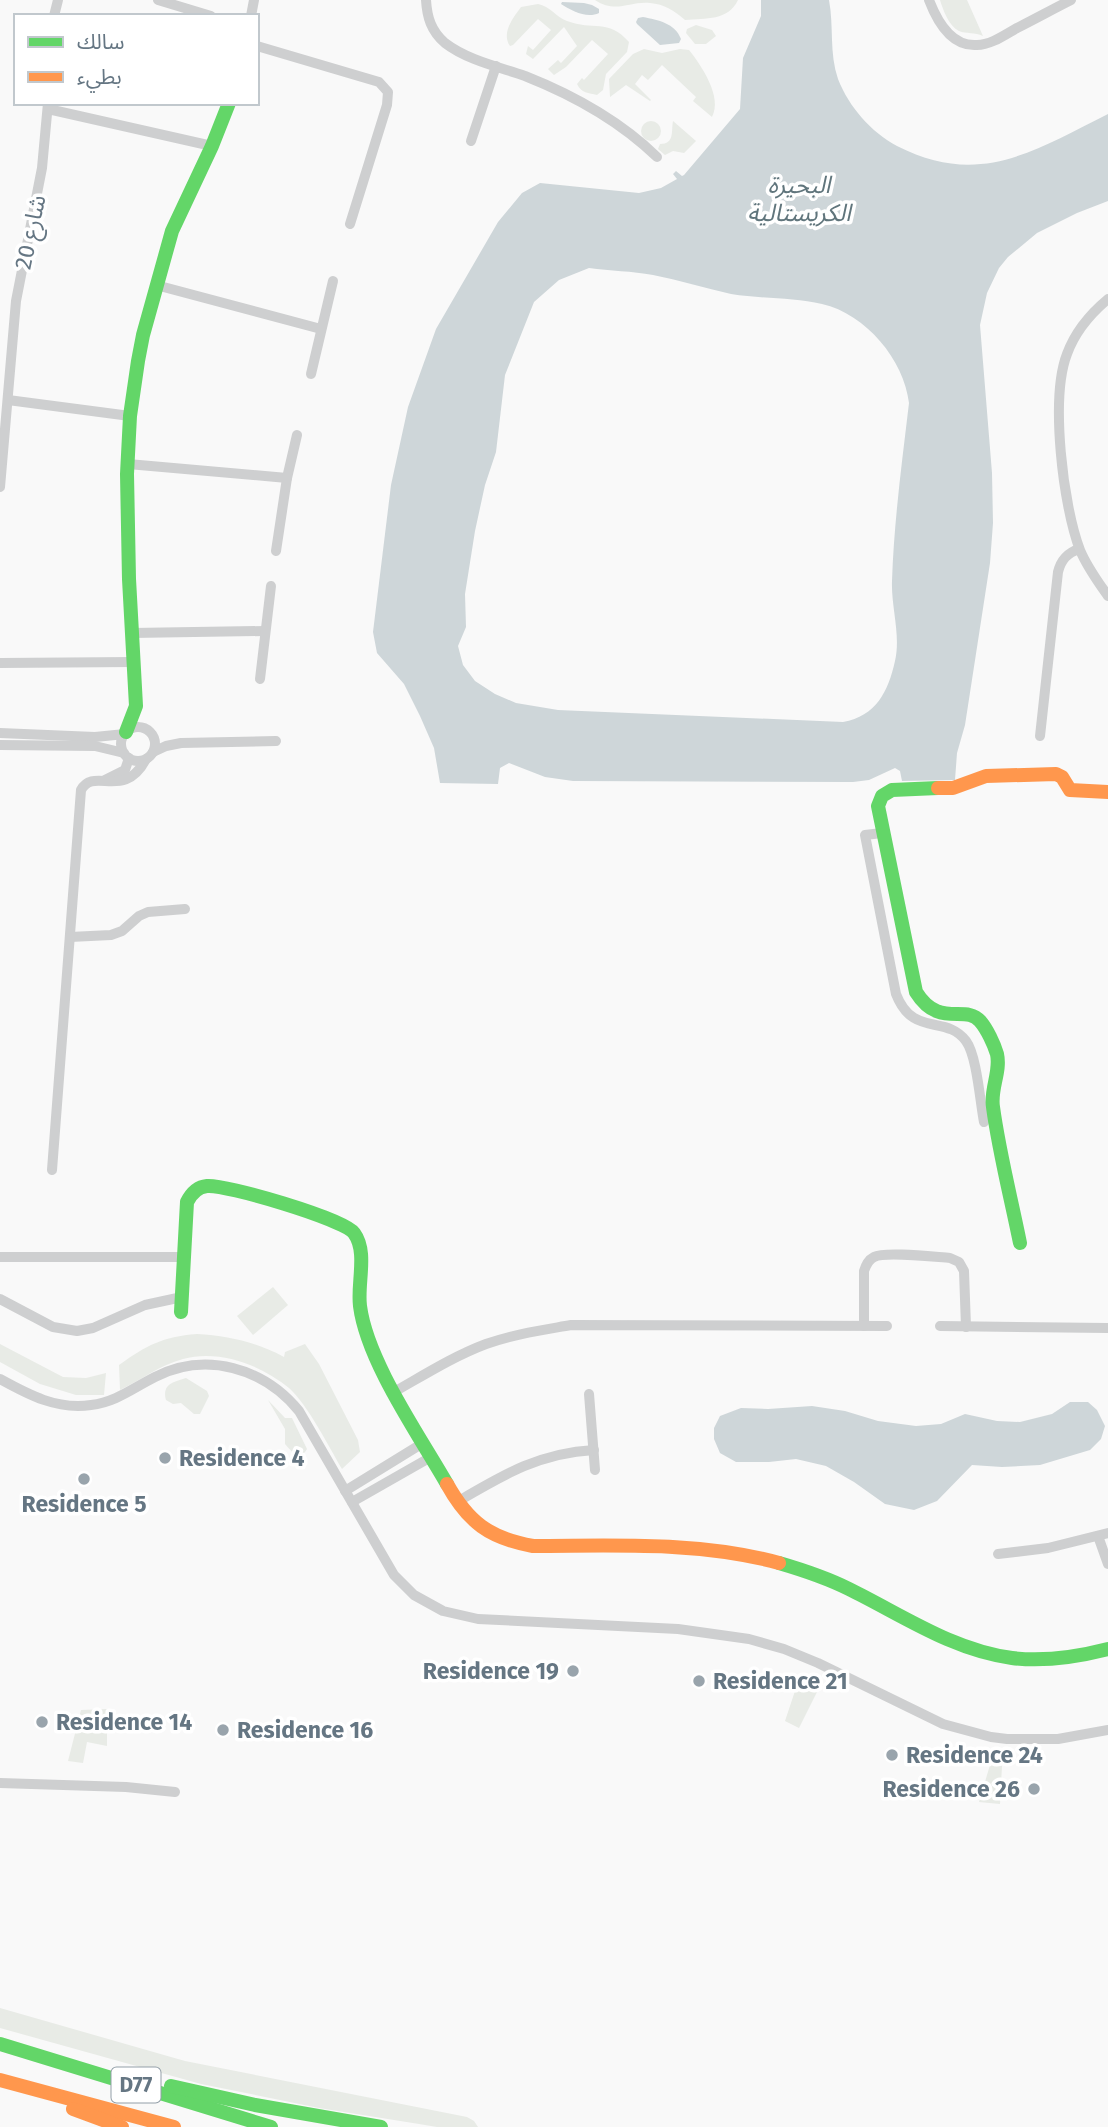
<svg xmlns="http://www.w3.org/2000/svg" width="1108" height="2127" font-family="'Fira Sans','Noto Sans Arabic',sans-serif">
  <style>
    .green { fill: #e8ebe6 }
    .water { fill: #ced6d9; fill-rule: evenodd }
    .lines { fill: none; stroke-linecap: round; stroke-linejoin: round }
    .street { stroke: #cecfd0; stroke-width: 10 }
    .fast { stroke: #63d668; stroke-width: 14 }
    .slow { stroke: #ff974d; stroke-width: 14 }
    .poi-dot { fill: #99a4ac; stroke: #fff; stroke-width: 2.5 }
    .labels { text-anchor: middle; stroke-width: 7; stroke-linejoin: round; paint-order: stroke }
    .shield { fill: #fff; stroke: #939fa8; stroke-width: 2 }
    .shield-label { font-size: 21px; font-weight: bold; fill: #657683 }
    .street-label { font-size: 23px; fill: #657683; stroke: #fff }
    .poi-label { font-size: 23px; font-weight: bold; fill: #657683; stroke: #fff; text-anchor: start }
    .water-label { font-size: 24px; font-style: italic; fill: #60757c; stroke: #fff }
  </style>
  <rect width="100%" height="100%" fill="#f9f9f9"/>
  <!-- green -->
  <g class="green">
    <path d="M595,0H738C728,21 706,18 685,20C675,11 664,4 650,3C629,1 616,14 595,0Z"/>
    <path d="M940,0H967L983,36C975,32 966,34 959,31C949,26 943,10 940,0Z"/>
    <path d="M538,4C550,6 556,17 567,21C593,31 608,18 629,42L627,52L606,74L603,90L597,95C589,93 581,93 577,84L582,78L584,80L608,54L592,40L566,67L554,75L548,69L558,60L561,63L577,46L564,27L533,59L526,54L528,46L533,50L551,30L538,19L513,45L510,46C501,33 513,18 521,7Z"/>
    <path d="M696,25L712,30L716,36L706,44H695L686,33L687,29Z"/>
    <path d="M644,49L662,53L680,49L689,50C701,65 723,97 712,117L693,101L696,97L662,65L648,80L642,75L635,84L651,100L650,101L626,85L610,97L609,79L633,54Z"/>
    <path d="M673,121L696,141L684,153L673,151L665,155L658,149L660,144C675,144 671,131 673,121Z"/>
    <circle cx="651" cy="131" r="10"/>
    <path d="M273,1287L288,1305L253,1335L237,1316Z"/>
    <path d="M197,1334C229,1336 256,1342 284,1357L285,1352L305,1344L319,1364L358,1440L360,1452L342,1469C329,1447 308,1405 289,1388C261,1365 219,1349 183,1359C160,1365 141,1380 120,1390L119,1365C147,1345 162,1337 197,1334Z"/>
    <path d="M0,1344L63,1377L86,1378L106,1373L104,1395H76L40,1384L0,1362Z"/>
    <path d="M186,1378L207,1391L209,1396L200,1414H194L181,1403L173,1404L166,1400C162,1384 173,1382 186,1378Z"/>
    <path d="M268,1400L285,1418H292L307,1449C300,1462 291,1451 285,1444V1429Z"/>
    <path d="M798,1682L818,1690L799,1728L785,1721Z"/>
    <path d="M107,1709V1746L87,1742L83,1763L68,1761L81,1710Z"/>
    <path d="M990,1765L1002,1766L1000,1804L979,1802Z"/>
    <path d="M0,2008L185,2061L467,2117L474,2121L478,2127H437L419,2124L319,2108L231,2090L201,2084L0,2028Z"/>
  </g>
  <!-- water -->
  <g class="water">
    <path d="M761,0H829C834,27 829,53 838,79C849,107 871,132 897,146C979,188 1034,151 1108,114V201L1077,213L1037,233L1008,257L999,268L987,293L980,325L992,473L993,523L990,563L965,725L957,753L955,780L902,781L900,771L895,768L869,780L853,782L573,781L545,777L509,763L500,768L498,784L440,783L434,748L420,716L404,684L377,653L373,632L391,485L408,407L436,329L498,222L522,193L540,183L639,193L661,188L677,179L673,174L676,171L682,176L684,175L740,109L743,58L761,16ZM589,268C610,271 632,271 653,275C679,280 705,288 731,294C761,299 793,297 822,304C866,314 904,360 909,403C902,462 894,521 892,581C891,607 901,635 895,661C888,692 876,716 843,722L558,710L516,703L495,694L475,681L463,665L458,646L466,627L465,594L475,531L485,485L496,452L505,375L534,302L559,280Z"/>
    <path d="M562,2L584,3L592,5L599,9V13C587,19 572,11 561,4Z"/>
    <path d="M643,17C658,20 675,23 681,39L679,43L660,45L637,24L636,22L638,18Z"/>
    <path d="M1070,1402H1088L1097,1410L1105,1426L1101,1439L1090,1450L1040,1465L1002,1467L972,1465L937,1501L914,1510L885,1504L854,1482L826,1466L796,1459L769,1462H736L720,1453L714,1439V1428L720,1416L741,1408L768,1409L812,1406L845,1411L878,1421L916,1426L941,1424L965,1414L997,1421L1020,1422L1052,1414Z"/>
  </g>
  <g class="lines">
    <!-- street -->
    <g class="street">
      <path d="M158,0L211,16"/>
      <path d="M426,0C427,17 431,31 445,43C467,60 499,67 525,76C573,95 620,121 657,157"/>
      <path d="M929,0C937,21 951,47 977,45C991,45 1006,34 1017,28C1035,19 1053,9 1071,0"/>
      <path d="M54,16L58,0"/>
      <path d="M251,16L254,0"/>
      <path d="M257,46L379,82L388,92L387,105L350,224"/>
      <path d="M48,109L212,146"/>
      <path d="M471,141L496,66"/>
      <path d="M156,285L321,329"/>
      <path d="M1108,299C1090,314 1075,332 1067,354C1050,398 1063,506 1080,550C1087,567 1098,582 1108,596"/>
      <path d="M311,374L333,281"/>
      <path d="M8,400L130,416"/>
      <path d="M128,464L287,478"/>
      <path d="M0,487L16,301L42,168L48,103"/>
      <path d="M276,551L287,478L297,435"/>
      <path d="M132,633L264,631"/>
      <path d="M0,663L133,662"/>
      <path d="M260,679L271,586"/>
      <circle cx="138" cy="744" r="17"/>
      <path d="M0,733L95,737L125,734"/>
      <path d="M1040,736L1058,572C1061,560 1067,553 1079,549"/>
      <path d="M0,745L95,746L124,753"/>
      <path d="M153,752L166,746L181,743L276,741"/>
      <path d="M105,780L125,770L129,758"/>
      <path d="M882,833L865,835L896,994C913,1038 946,1014 966,1041C977,1056 980,1102 984,1122"/>
      <path d="M70,937L111,935L122,931L139,916L148,912L185,909"/>
      <path d="M52,1170L81,790C94,766 124,801 146,759"/>
      <path d="M0,1257H184"/>
      <path d="M0,1299L53,1327L77,1331L93,1328L145,1305L182,1297"/>
      <path d="M864,1326V1271C866,1265 868,1260 874,1257C885,1251 935,1257 950,1258L959,1262L964,1271L966,1327"/>
      <path d="M940,1326L1108,1328"/>
      <path d="M0,1379C29,1395 57,1410 91,1405C116,1402 133,1388 155,1377C206,1351 264,1368 299,1411L394,1575L414,1595L443,1611L478,1619L678,1629L749,1639L784,1649L818,1663L943,1724L991,1737L1007,1739H1058L1108,1730"/>
      <path d="M394,1392C424,1375 454,1356 486,1344C514,1334 543,1330 571,1325L887,1326"/>
      <path d="M589,1394L595,1470"/>
      <path d="M345,1491L423,1443"/>
      <path d="M352,1502L431,1457"/>
      <path d="M457,1502C503,1475 539,1453 594,1450"/>
      <path d="M1098,1536L1108,1564"/>
      <path d="M998,1554L1048,1548L1108,1533"/>
      <path d="M0,1783L126,1787L175,1792"/>
    </g>
    <!-- fast -->
    <g class="fast">
      <path d="M126,732L136,706L129,579L127,474L130,416L138,361L143,335L172,231L212,146L229,103"/>
      <path d="M938,788L892,790L882,796L878,806L916,992C939,1029 965,1004 980,1021C987,1029 994,1044 997,1054C1001,1072 990,1089 993,1107C999,1152 1011,1198 1020,1243"/>
      <path d="M181,1312L187,1202C191,1194 197,1187 207,1186C225,1184 344,1219 354,1233C368,1252 357,1283 360,1306C367,1361 419,1435 447,1484"/>
      <path d="M779,1563C803,1570 827,1578 849,1589C902,1615 952,1650 1012,1658C1045,1662 1077,1657 1108,1649"/>
      <path d="M0,2044L271,2127"/>
      <path d="M171,2086L255,2105L381,2127"/>
    </g>
    <!-- slow -->
    <g class="slow">
      <path d="M938,788H953L986,776L1056,774L1062,777L1070,790L1108,792"/>
      <path d="M447,1484C468,1522 489,1538 533,1546C614,1546 700,1541 779,1563"/>
      <path d="M0,2080L174,2127"/>
      <path d="M73,2109L122,2127"/>
    </g>
  </g>
  <!-- markers -->
  <g class="poi-dot">
    <circle cx="165" cy="1458" r="7"/>
    <circle cx="84" cy="1479" r="7"/>
    <circle cx="573" cy="1671" r="7"/>
    <circle cx="699" cy="1681" r="7"/>
    <circle cx="42" cy="1722" r="7"/>
    <circle cx="223" cy="1730" r="7"/>
    <circle cx="892" cy="1755" r="7"/>
    <circle cx="1034" cy="1789" r="7"/>
  </g>
  <g class="labels">
    <!-- shield labels -->
    <rect class="shield" x="111.5" y="2067.5" width="49" height="35" rx="5"/>
    <g class="shield-label">
      <text x="136" y="2092">D77</text>
    </g>
    <!-- street labels -->
    <g class="street-label">
      <text transform="translate(30 232) rotate(-78)" y="8">شارع 20</text>
    </g>
    <!-- poi labels -->
    <g class="poi-label">
      <text x="179" y="1466">Residence 4</text>
      <text x="84" y="1512" text-anchor="middle">Residence 5</text>
      <text x="559" y="1679" text-anchor="end">Residence 19</text>
      <text x="713" y="1689">Residence 21</text>
      <text x="56" y="1730">Residence 14</text>
      <text x="237" y="1738">Residence 16</text>
      <text x="906" y="1763">Residence 24</text>
      <text x="1020" y="1797" text-anchor="end">Residence 26</text>
    </g>
    <!-- water labels -->
    <g class="water-label">
      <text x="799" y="193">البحيرة<tspan x="799" dy="28">الكريستالية</tspan></text>
    </g>
  </g>
  <!-- legend -->
  <rect x="14" y="14" width="245" height="91" fill="#ffffff" stroke="#c1c8cd" stroke-width="2"/>
  <rect x="28" y="37" width="35" height="10" fill="#63d668" stroke="#c1c8cd" stroke-width="2"/>
  <text x="77" y="49" font-size="21" fill="#657683">سالك</text>
  <rect x="28" y="72" width="35" height="10" fill="#ff974d" stroke="#c1c8cd" stroke-width="2"/>
  <text x="77" y="84" font-size="21" fill="#657683">بطيء</text>
</svg>
